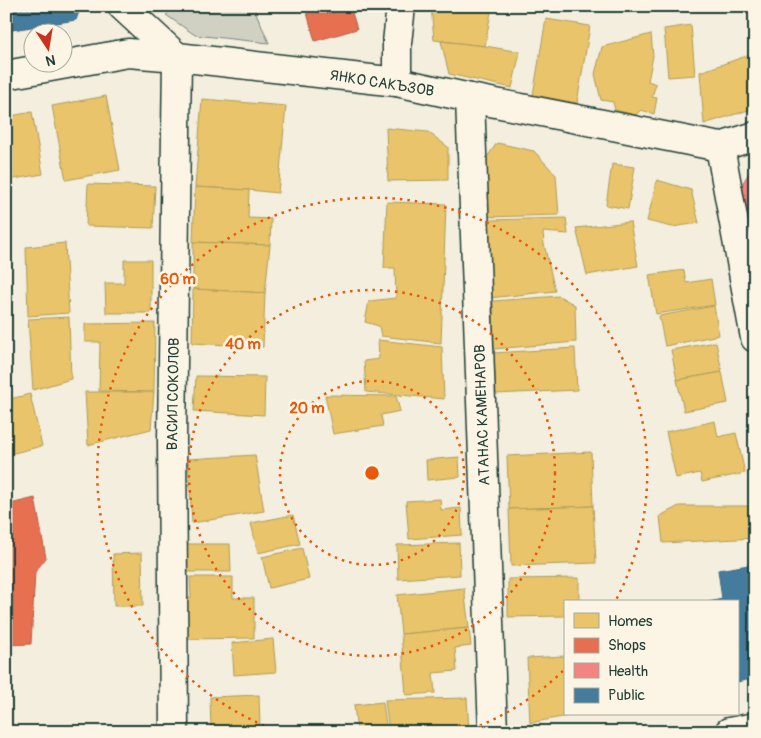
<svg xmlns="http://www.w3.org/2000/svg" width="761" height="738" font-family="Pangolin,sans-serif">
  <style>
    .green { fill: #d0d1c2; stroke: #78877b }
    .homes { fill: #e9c46a; stroke: #ac9c5a }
    .shops { fill: #e76f51; stroke: #ab6048 }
    .health { fill: #f28482; stroke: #b36f6b }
    .public { fill: #457b9d; stroke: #3a687e }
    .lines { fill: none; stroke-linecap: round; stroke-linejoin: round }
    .minor-casing { stroke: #1f3d34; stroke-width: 31 }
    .minor { stroke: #fcf5e5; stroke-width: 28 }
    .ring { fill: none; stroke: #e8590c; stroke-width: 2.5; stroke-dasharray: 2.5 5 }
    .labels { text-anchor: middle; stroke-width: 5; stroke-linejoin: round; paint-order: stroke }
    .street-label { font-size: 15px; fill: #1f3d34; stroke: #fcf5e5 }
    .centre { fill: #e8590c; stroke: #fcf5e5; stroke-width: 2.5 }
    .ring-label { font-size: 15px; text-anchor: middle; font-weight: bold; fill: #e8590c; stroke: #fcf5e5; stroke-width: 5; stroke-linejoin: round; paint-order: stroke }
  </style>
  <rect width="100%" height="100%" fill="#f3eede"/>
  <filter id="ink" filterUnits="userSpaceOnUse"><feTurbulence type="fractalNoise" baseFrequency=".02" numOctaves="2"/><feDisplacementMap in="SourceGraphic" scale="10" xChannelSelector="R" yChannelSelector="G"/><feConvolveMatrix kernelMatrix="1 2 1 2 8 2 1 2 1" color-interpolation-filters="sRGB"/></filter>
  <g filter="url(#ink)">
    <!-- green -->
    <path class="green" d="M177,6H253L269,43L195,35L166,15Z"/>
    <!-- homes -->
    <g class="homes">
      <path d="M431,6H492L485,46L434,40Z"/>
      <path d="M546,19L590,26L577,103L533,95Z"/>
      <path d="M691,25L695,75L668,77L664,29Z"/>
      <path d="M651,34L653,56L648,81L656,84L652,97L657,98L654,114L641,110L636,115L615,110L613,102L601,100L595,74L602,47Z"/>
      <path d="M441,41L485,46L520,52L512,88L449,74Z"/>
      <path d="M755,53V108L704,124L700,72Z"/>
      <path d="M106,96L120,170L66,180L52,106Z"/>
      <path d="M202,99L286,106L278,193L249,190L195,187Z"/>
      <path d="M32,112L43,174L8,180L6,169V117Z"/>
      <path d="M386,128L428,132L448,147V180L388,181Z"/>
      <path d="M497,143L534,151L556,175L559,215L487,217L482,164Z"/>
      <path d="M612,164L635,167L628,209L606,205Z"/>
      <path d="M657,180L691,190L699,223L672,227L647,221Z"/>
      <path d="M88,184L155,186L153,228L86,226Z"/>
      <path d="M195,187L249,190L248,218L271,219L270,245L193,242Z"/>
      <path d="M387,202L446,204L441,343L381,336L379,326L365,322L369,301L396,298L395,268H384Z"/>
      <path d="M566,218L568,234L543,232L544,244L555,291L489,298V220Z"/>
      <path d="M630,222L638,266L587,275L576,228Z"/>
      <path d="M193,242L270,245L265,293L193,289Z"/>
      <path d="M65,243L69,313L28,316L26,247Z"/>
      <path d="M124,260H151V313H106L105,283H124Z"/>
      <path d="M684,270L686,283L711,279L715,305L656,314L649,275Z"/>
      <path d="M193,289L265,293L263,347L192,343Z"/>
      <path d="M559,296L575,305L576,342L494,349L493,301Z"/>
      <path d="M714,306L719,335L665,346L659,316Z"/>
      <path d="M69,317L71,379L33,390L28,319Z"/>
      <path d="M155,323L154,392L99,391L100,342H85V324Z"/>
      <path d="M378,340L442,347L444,399L366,392L364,361L379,359Z"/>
      <path d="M716,342L722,372L677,380L671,350Z"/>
      <path d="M575,348L577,390L496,394L493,353Z"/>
      <path d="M722,372L728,403L684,411L677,380Z"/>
      <path d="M196,376L265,377L264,415L194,411Z"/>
      <path d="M85,392H154L151,429L88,445Z"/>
      <path d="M30,394L42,446L6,455V400Z"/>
      <path d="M325,395L396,396L400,411L381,415L383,426L333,434Z"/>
      <path d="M715,421L718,437L736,433L745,473L702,482L700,473L676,478L666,432Z"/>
      <path d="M591,452L593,506L509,509L507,456Z"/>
      <path d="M255,455L264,511L192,523L188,459Z"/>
      <path d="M459,457L460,477L427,480L426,460Z"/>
      <path d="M440,499L441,510L461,508L462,535L409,539L406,501Z"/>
      <path d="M593,506L596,563L511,566L509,509Z"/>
      <path d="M679,506H755V538L663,543L660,516Z"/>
      <path d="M293,515L300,544L258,553L251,523Z"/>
      <path d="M459,543L460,575L398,579L397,545Z"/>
      <path d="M186,544H230L231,572H186Z"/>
      <path d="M302,548L309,579L269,588L262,557Z"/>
      <path d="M142,553L143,606H114L113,554Z"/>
      <path d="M190,577H233V598H254V638L187,639V598H191Z"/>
      <path d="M579,578V602H565V616L508,617V579Z"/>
      <path d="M464,588L469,628L401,634L397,595Z"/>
      <path d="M469,628L471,646L455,648L457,671L433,673L435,693L406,695L401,634Z"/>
      <path d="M273,639L276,672L234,675L232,643Z"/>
      <path d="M565,656V714H578L530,723L527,658Z"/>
      <path d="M259,695L260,728L211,730L210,697Z"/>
      <path d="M467,698L469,732H389L385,700Z"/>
      <path d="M383,702L387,732H357L354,705Z"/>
    </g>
    <!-- shops -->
    <g class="shops">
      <path d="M305,6H350L357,29L315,41Z"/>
      <path d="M35,498L46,558L35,572L31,644L6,645V505Z"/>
    </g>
    <!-- health -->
    <path class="health" d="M753,167H755V216L749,217L740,187Z"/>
    <!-- public -->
    <g class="public">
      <path d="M6,6H81L76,20L6,31Z"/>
      <path d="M755,564V678L737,682V602H709L722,599L718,570Z"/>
    </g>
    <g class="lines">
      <defs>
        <g id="minor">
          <path d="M122,6L177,57"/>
          <path d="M6,75L128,53L177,57L397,82L470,98L720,147L755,136"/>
          <path d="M397,82V43L401,6"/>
          <path d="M470,98L493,732"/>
          <path d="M720,147L755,338"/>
          <path d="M174,732L172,439L177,57"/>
          <path d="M729,732L755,727"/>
        </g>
      </defs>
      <!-- minor casing -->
      <use href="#minor" class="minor-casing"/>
      <!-- minor -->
      <use href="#minor" class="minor"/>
    </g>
  </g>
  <!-- distance rings -->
  <g class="ring">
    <circle cx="372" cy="473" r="92"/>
    <circle cx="372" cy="473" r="183"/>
    <path d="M563 671A275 275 0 0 1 466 731M278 731A275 275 0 1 1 616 600"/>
  </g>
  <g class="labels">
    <!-- street labels -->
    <g class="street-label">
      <text transform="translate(382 83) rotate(9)" y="5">ЯНКО САКЪЗОВ</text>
      <text transform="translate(173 394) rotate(-89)" y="5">ВАСИЛ СОКОЛОВ</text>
      <text transform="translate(482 415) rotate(-92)" y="5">АТАНАС КАМЕНАРОВ</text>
    </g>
  </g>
  <circle cx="372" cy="473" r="8" class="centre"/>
  <g class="ring-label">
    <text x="178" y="284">60 m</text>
    <text x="243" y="349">40 m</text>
    <text x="307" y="413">20 m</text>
  </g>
  <!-- margin -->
  <rect width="761" height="738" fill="none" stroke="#fcf5e5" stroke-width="25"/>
  <rect x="12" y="12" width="736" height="713" fill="none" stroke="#1f3d34" stroke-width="2" filter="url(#ink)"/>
  <!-- legend -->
  <rect x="564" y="600" width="175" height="115" fill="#fcf5e5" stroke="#a4ab9e"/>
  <rect x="574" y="613" width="25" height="15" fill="#e9c46a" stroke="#a4ab9e"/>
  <text x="608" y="626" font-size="15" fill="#1f3d34">Homes</text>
  <rect x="574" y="638" width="25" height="15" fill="#e76f51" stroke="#a4ab9e"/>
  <text x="608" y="650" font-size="15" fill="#1f3d34">Shops</text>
  <rect x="574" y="663" width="25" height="15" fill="#f28482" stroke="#a4ab9e"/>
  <text x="608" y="676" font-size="15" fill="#1f3d34">Health</text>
  <rect x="574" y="688" width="25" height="15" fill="#457b9d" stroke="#a4ab9e"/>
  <text x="608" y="700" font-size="15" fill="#1f3d34">Public</text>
  <!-- north arrow -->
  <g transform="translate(48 48) rotate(168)"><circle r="24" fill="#fcf5e5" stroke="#a4ab9e"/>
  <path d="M0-4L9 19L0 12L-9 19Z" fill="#c8321e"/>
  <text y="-8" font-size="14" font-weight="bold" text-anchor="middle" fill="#1f3d34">N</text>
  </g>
</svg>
